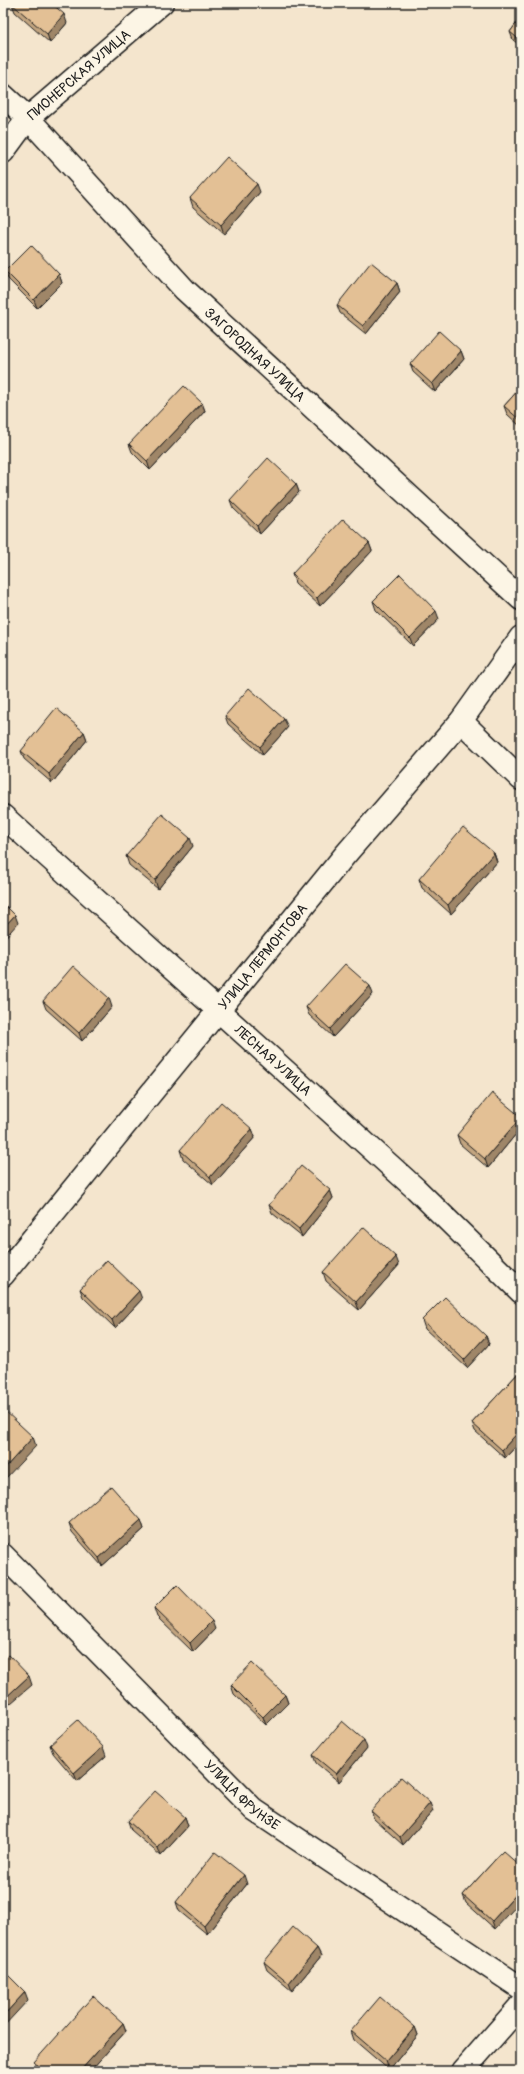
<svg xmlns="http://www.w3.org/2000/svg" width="524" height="2074" font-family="Pangolin,sans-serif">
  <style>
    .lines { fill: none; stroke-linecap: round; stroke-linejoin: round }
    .minor-casing { stroke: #1c1c1c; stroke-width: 25 }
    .minor { stroke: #fcf5e5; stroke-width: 22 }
    .wall { fill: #c3a580; stroke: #1c1c1c }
    .shaded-wall { fill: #9f8668; stroke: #1c1c1c }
    .building { fill: #e3c095; stroke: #1c1c1c }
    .labels { text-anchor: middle; stroke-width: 4; stroke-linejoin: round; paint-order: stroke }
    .street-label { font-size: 14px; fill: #1c1c1c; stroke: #fcf5e5 }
  </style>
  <rect width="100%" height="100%" fill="#f4e5cd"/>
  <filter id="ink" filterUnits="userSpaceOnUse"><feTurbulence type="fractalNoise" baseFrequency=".025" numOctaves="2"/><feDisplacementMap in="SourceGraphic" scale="8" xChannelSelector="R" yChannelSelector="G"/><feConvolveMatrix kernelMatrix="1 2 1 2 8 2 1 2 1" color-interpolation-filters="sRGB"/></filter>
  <g filter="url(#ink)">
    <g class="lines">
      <defs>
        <g id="minor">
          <path id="s1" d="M3,95L28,118L185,290L521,599"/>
          <path id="s2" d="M3,152L28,118L162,3"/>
          <path d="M461,721L521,779"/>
          <path id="s3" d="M3,816L416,1189L521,1292"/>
          <path id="s4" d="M3,1275L345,855L461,721L521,637"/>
          <path id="s5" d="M3,1555L254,1810L521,1988"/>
          <path d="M463,2071L521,2005"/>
        </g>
      </defs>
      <!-- minor casing -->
      <use href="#minor" class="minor-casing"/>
      <!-- minor -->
      <use href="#minor" class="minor"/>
    </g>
    <!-- wall -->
    <g class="wall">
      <path d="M12,4L67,23L50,43L15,12Z"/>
      <path d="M521,17V46L513,40L510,32Z"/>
      <path d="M260,192L224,234L193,207L190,198Z"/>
      <path d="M5,271L59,274L62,283L37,308L8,279Z"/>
      <path d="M397,283L400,292L366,334L340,313L337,305Z"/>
      <path d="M461,351L464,359L435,392L413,372L410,364Z"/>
      <path d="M521,387V427L507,414L504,406Z"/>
      <path d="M202,403L205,411L150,470L132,452L129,444Z"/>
      <path d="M296,484L299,492L260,534L233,508L230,500Z"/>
      <path d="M369,543L372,551L320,606L295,583L292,574Z"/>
      <path d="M373,601L439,619L413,646L376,610Z"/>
      <path d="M225,716L288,727L263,755L228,724Z"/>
      <path d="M84,732L87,740L52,783L24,759L21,751Z"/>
      <path d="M193,846L158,889L129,865L126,856Z"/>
      <path d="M494,853L497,862L451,914L422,888L419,879Z"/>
      <path d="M373,994L333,1037L309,1015L306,1007Z"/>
      <path d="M43,1001L112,1007L82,1041L46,1009Z"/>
      <path d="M521,1117V1128L488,1168L460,1144L457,1135Z"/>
      <path d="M252,1129L255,1137L213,1185L183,1159L180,1150Z"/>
      <path d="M330,1190L333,1198L302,1237L272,1213L269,1205Z"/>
      <path d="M399,1265L359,1310L326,1281L323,1272Z"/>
      <path d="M80,1289L142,1299L115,1328L83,1297Z"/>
      <path d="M422,1320L486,1336L489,1344L467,1368L425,1329Z"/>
      <path d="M521,1370V1441L505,1458L475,1431L472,1423Z"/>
      <path d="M141,1520L144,1529L102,1566L72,1532L69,1523Z"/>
      <path d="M154,1608L215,1629L193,1652L157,1617Z"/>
      <path d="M231,1685L285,1695L288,1703L266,1725L234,1694Z"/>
      <path d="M50,1745L106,1756L77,1781L53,1753Z"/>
      <path d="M367,1748L339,1782L316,1763L313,1755Z"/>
      <path d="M371,1811H433L403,1845L374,1819Z"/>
      <path d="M185,1817L188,1826L161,1856L131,1830L128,1821Z"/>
      <path d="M503,1851L495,1929L466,1903L463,1895Z"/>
      <path d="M247,1884L207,1934L179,1911L176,1902Z"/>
      <path d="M317,1948L321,1956L292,1991L267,1970L264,1962Z"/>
      <path d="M123,2023L126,2031L90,2071H38L37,2070L34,2062Z"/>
      <path d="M415,2027L418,2035L389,2070L354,2040L351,2031Z"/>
    </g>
    <!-- shaded-wall -->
    <g class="shaded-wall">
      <path d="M64,14L67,23L50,43L47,34Z"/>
      <path d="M257,184L260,192L224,234L221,225Z"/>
      <path d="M59,274L62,283L37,308L34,300Z"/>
      <path d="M397,283L400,292L366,334L363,326Z"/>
      <path d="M461,351L464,359L435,392L432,384Z"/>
      <path d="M202,403L205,411L150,470L147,461Z"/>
      <path d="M296,484L299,492L260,534L257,526Z"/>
      <path d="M369,543L372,551L320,606L317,598Z"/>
      <path d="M436,611L439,619L413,646L410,638Z"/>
      <path d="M284,719L288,727L263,755L260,747Z"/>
      <path d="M84,732L87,740L52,783L49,774Z"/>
      <path d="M190,838L193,846L158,889L155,880Z"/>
      <path d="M494,853L497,862L451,914L448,905Z"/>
      <path d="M15,915L18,923L3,940V928Z"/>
      <path d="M370,986L373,994L333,1037L330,1029Z"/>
      <path d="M109,998L112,1007L82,1041L79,1033Z"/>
      <path d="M521,1117V1128L488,1168L485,1159Z"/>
      <path d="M252,1129L255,1137L213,1185L210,1177Z"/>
      <path d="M330,1190L333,1198L302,1237L299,1229Z"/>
      <path d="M396,1257L399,1265L359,1310L356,1302Z"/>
      <path d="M139,1291L142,1299L115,1328L112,1320Z"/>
      <path d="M486,1336L489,1344L467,1368L464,1360Z"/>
      <path d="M521,1429V1441L505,1458L502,1450Z"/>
      <path d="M33,1437L36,1446L5,1479L3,1472V1470Z"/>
      <path d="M141,1520L144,1529L102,1566L99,1558Z"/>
      <path d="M212,1621L215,1629L193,1652L190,1643Z"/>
      <path d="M29,1676L32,1685L4,1709L3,1705V1700Z"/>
      <path d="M285,1695L288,1703L266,1725L263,1717Z"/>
      <path d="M364,1740L367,1748L339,1782L336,1774Z"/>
      <path d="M103,1747L106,1756L77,1781L74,1773Z"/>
      <path d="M430,1803L433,1811L403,1845L400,1837Z"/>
      <path d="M185,1817L188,1826L161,1856L158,1848Z"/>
      <path d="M244,1875L247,1884L207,1934L204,1926Z"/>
      <path d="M521,1889V1901L495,1929L492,1921Z"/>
      <path d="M317,1948L321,1956L292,1991L289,1983Z"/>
      <path d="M25,1992L28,2000L3,2027V2016Z"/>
      <path d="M123,2023L126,2031L90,2071H80Z"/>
      <path d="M415,2027L418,2035L389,2070L386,2061Z"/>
    </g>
    <!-- building -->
    <g class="building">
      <path d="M13,3H51L64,14L47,34L12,4Z"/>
      <path d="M521,17V41L510,32Z"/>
      <path d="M227,157L257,184L221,225L190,198Z"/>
      <path d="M31,245L59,274L34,300L5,271Z"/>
      <path d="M371,262L397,283L363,326L337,305Z"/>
      <path d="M439,331L461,351L432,384L410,364Z"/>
      <path d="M184,386L202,403L147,461L129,444Z"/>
      <path d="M521,387V421L504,406Z"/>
      <path d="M268,458L296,484L257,526L230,500Z"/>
      <path d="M343,519L369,543L317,598L292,574Z"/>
      <path d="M400,574L436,611L410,638L373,601Z"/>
      <path d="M249,688L284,719L260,747L225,716Z"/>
      <path d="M56,708L84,732L49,774L21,751Z"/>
      <path d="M162,814L190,838L155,880L126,856Z"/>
      <path d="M463,827L494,853L448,905L419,879Z"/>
      <path d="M3,903L15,915L3,928Z"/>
      <path d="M345,964L370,986L330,1029L306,1007Z"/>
      <path d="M73,966L109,998L79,1033L43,1001Z"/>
      <path d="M492,1093L521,1117L485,1159L457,1135Z"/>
      <path d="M221,1102L252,1129L210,1177L180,1150Z"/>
      <path d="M301,1166L330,1190L299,1229L269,1205Z"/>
      <path d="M363,1227L396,1257L356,1302L323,1272Z"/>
      <path d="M107,1260L139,1291L112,1320L80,1289Z"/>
      <path d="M445,1297L486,1336L464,1360L422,1320Z"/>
      <path d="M521,1370V1429L502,1450L472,1423Z"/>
      <path d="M3,1409L33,1437L3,1470Z"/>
      <path d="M111,1486L141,1520L99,1558L69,1523Z"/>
      <path d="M177,1585L212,1621L190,1643L154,1608Z"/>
      <path d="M9,1655L29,1676L3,1700V1660Z"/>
      <path d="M252,1663L285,1695L263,1717L231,1685Z"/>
      <path d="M78,1720L103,1747L74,1773L50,1745Z"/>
      <path d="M342,1721L364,1740L336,1774L313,1755Z"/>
      <path d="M401,1777L430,1803L400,1837L371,1811Z"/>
      <path d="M155,1791L185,1817L158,1848L128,1821Z"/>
      <path d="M503,1851L521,1867V1889L492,1921L463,1895Z"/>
      <path d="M215,1852L244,1875L204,1926L176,1902Z"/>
      <path d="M293,1927L317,1948L289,1983L264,1962Z"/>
      <path d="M3,1970L25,1992L3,2016Z"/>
      <path d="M93,1996L123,2023L80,2071H44L34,2062Z"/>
      <path d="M380,1997L415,2027L386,2061L351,2031Z"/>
    </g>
  </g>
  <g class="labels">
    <!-- street labels -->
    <g class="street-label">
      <text dy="5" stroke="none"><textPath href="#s2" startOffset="109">ПИОНЕРСКАЯ УЛИЦА</textPath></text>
      <text dy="5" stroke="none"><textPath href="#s1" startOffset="362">ЗАГОРОДНАЯ УЛИЦА</textPath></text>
      <text dy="5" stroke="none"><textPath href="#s4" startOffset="411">УЛИЦА ЛЕРМОНТОВА</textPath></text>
      <text dy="5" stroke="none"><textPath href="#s3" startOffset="364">ЛЕСНАЯ УЛИЦА</textPath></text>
      <text dy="5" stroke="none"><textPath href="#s5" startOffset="339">УЛИЦА ФРУНЗЕ</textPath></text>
    </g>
  </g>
  <!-- margin -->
  <rect width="524" height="2074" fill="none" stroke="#fcf5e5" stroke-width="16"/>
  <rect x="8" y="8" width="508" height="2058" fill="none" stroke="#1c1c1c" stroke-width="1.5" filter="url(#ink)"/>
</svg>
